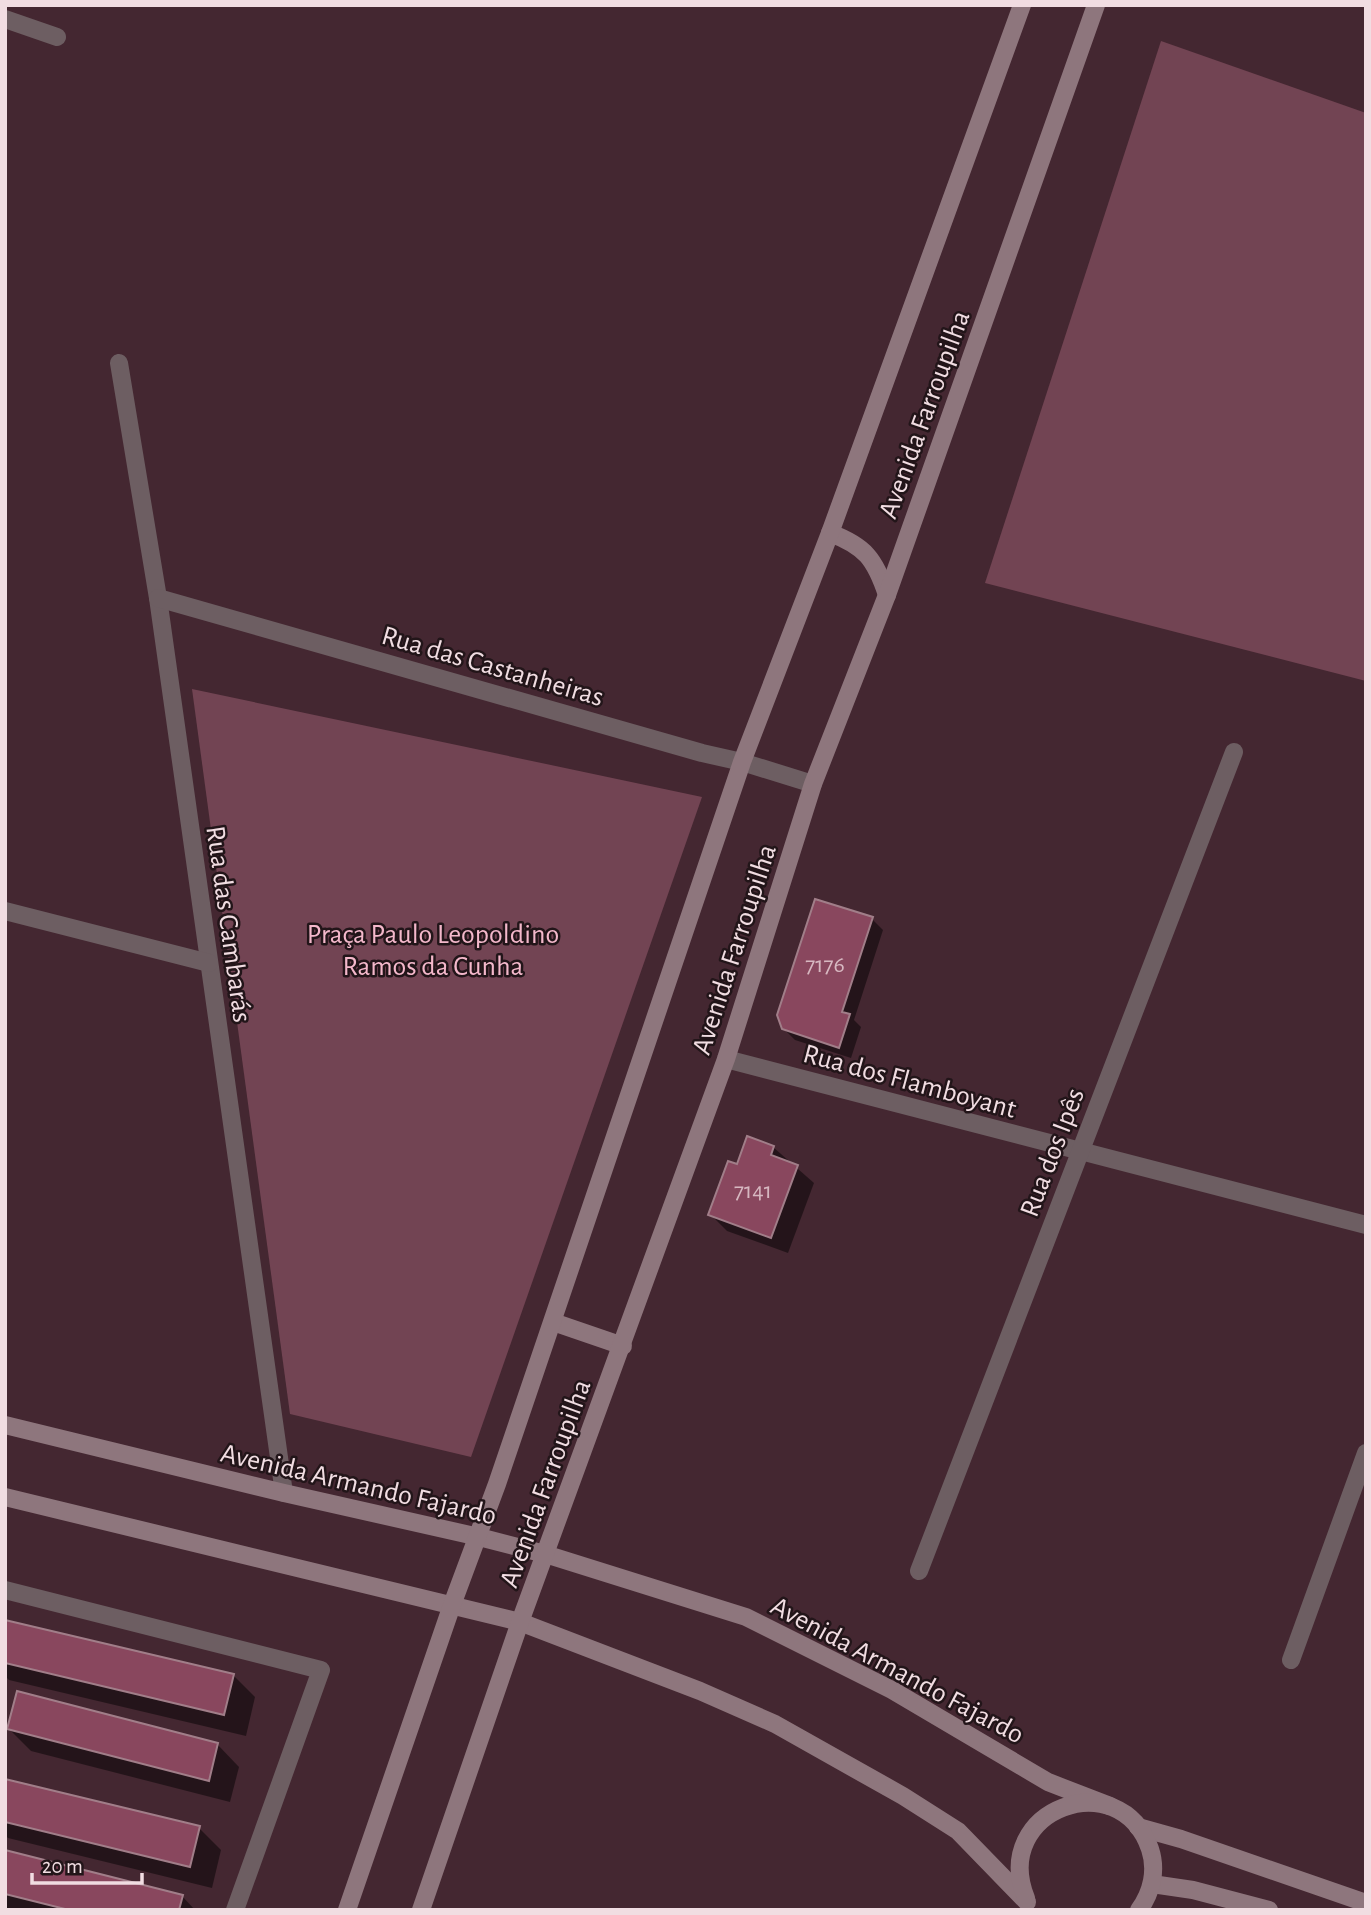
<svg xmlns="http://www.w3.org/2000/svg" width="1371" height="1915" font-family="'Alegreya Sans',sans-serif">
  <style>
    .green { fill: #724453 }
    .shadow { fill: #0007 }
    .building { fill: #89475e; stroke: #a17e89; stroke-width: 2 }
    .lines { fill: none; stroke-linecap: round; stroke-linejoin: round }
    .service { stroke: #6d5e62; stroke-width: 18 }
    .minor { stroke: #6d5e62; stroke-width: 18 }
    .secondary { stroke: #8e767d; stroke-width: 18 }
    .labels { text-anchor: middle; stroke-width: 5; stroke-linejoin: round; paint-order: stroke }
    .number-label { font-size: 24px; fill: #d7b8c1 }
    .street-label { font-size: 28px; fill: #f1dde2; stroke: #221519 }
    .park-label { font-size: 28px; fill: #f4b8cb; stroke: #221519 }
  </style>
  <rect width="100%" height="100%" fill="#442731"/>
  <!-- green -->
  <g class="green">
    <path d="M1161,41L1366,113V681L985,583Z"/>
    <path d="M192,689L702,797L471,1457L290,1414Z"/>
  </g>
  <!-- shadow -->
  <g class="shadow">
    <path d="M872,919L883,930L854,1020L861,1027L851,1058L795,1040L783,1028Z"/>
    <path d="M773,1147L814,1183L788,1253L727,1231L710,1214L738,1166Z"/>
    <path d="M5,1622L233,1675L255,1697L246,1736L9,1680L5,1676Z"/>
    <path d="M9,1729L217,1744L239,1767L230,1802L31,1751Z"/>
    <path d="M5,1781L199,1828L221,1850L212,1888L8,1838L5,1835Z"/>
    <path d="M5,1852L182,1896L195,1910L5,1909Z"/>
  </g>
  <!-- building -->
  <g class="building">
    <path d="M815,899L873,917L842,1012L850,1014L839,1048L782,1029L777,1015Z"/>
    <path d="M747,1136L774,1146L771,1155L798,1165L771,1238L708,1215L728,1161L737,1164Z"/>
    <path d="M5,1620L234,1674L224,1715L5,1663Z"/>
    <path d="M17,1691L218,1743L209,1781L7,1729Z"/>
    <path d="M5,1779L200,1826L190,1867L5,1822Z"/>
    <path d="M5,1850L183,1895L179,1910H69L5,1894Z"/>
  </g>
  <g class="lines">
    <!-- service -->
    <g class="service">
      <path d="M5,19L57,37"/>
      <path d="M5,1590L321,1670L235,1910"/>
    </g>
    <!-- minor -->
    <g class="minor">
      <path d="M119,363L158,598L284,1493"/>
      <path d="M158,598L702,753L742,762L813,784"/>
      <path d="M5,911L209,963"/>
      <path d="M726,1059L1366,1225"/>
      <path d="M919,1571L1234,752"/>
      <path d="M1291,1660L1366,1453"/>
    </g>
    <!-- secondary -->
    <g class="secondary">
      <path d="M830,533C865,546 875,559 887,595"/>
      <path d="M553,1322L623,1346"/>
      <path d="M5,1425L284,1493L479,1537L545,1554L746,1617L892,1690L1048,1782L1110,1806"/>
      <path d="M5,1497L520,1622L700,1691L775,1724L903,1796L958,1831L1027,1902"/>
      <path d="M1138,1827L1181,1839L1366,1903"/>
      <path d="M1152,1884L1193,1890L1269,1910"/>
      <path d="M1026,1898C990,1809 1120,1762 1150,1849C1157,1870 1152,1892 1139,1910"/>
      <path d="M347,1910L452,1605L497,1484L742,762L830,533L1022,5"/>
      <path d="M421,1910L520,1622L726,1059L813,784L887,595L1096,5"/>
    </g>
  </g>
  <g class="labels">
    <!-- number labels -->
    <g class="number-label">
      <text x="825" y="972">7176</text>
      <text x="753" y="1198">7141</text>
    </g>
    <!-- street labels -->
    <g class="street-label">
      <text transform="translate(923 414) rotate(-70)" y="10">Avenida Farroupilha</text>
      <text transform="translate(493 665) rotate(16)" y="10">Rua das Castanheiras</text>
      <text transform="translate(230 924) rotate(82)" y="10">Rua das Cambarás</text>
      <text transform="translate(733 949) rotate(-72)" y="10">Avenida Farroupilha</text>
      <text transform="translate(910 1080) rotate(15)" y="10">Rua dos Flamboyant</text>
      <text transform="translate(1051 1152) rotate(-69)" y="10">Rua dos Ipês</text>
      <text transform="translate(359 1483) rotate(13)" y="10">Avenida Armando Fajardo</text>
      <text transform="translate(544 1483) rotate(-70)" y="10">Avenida Farroupilha</text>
      <text transform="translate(898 1669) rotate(28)" y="10">Avenida Armando Fajardo</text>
    </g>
    <!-- park labels -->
    <g class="park-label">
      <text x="433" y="943">Praça Paulo Leopoldino<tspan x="433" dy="32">Ramos da Cunha</tspan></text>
    </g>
  </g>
  <!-- border -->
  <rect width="1371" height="1915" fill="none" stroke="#f1dde2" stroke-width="14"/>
  <!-- scale -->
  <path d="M32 1873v10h110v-10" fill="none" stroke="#f1dde2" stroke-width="3.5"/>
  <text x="42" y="1873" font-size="21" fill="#f1dde2" stroke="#221519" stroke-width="5" paint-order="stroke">20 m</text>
</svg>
